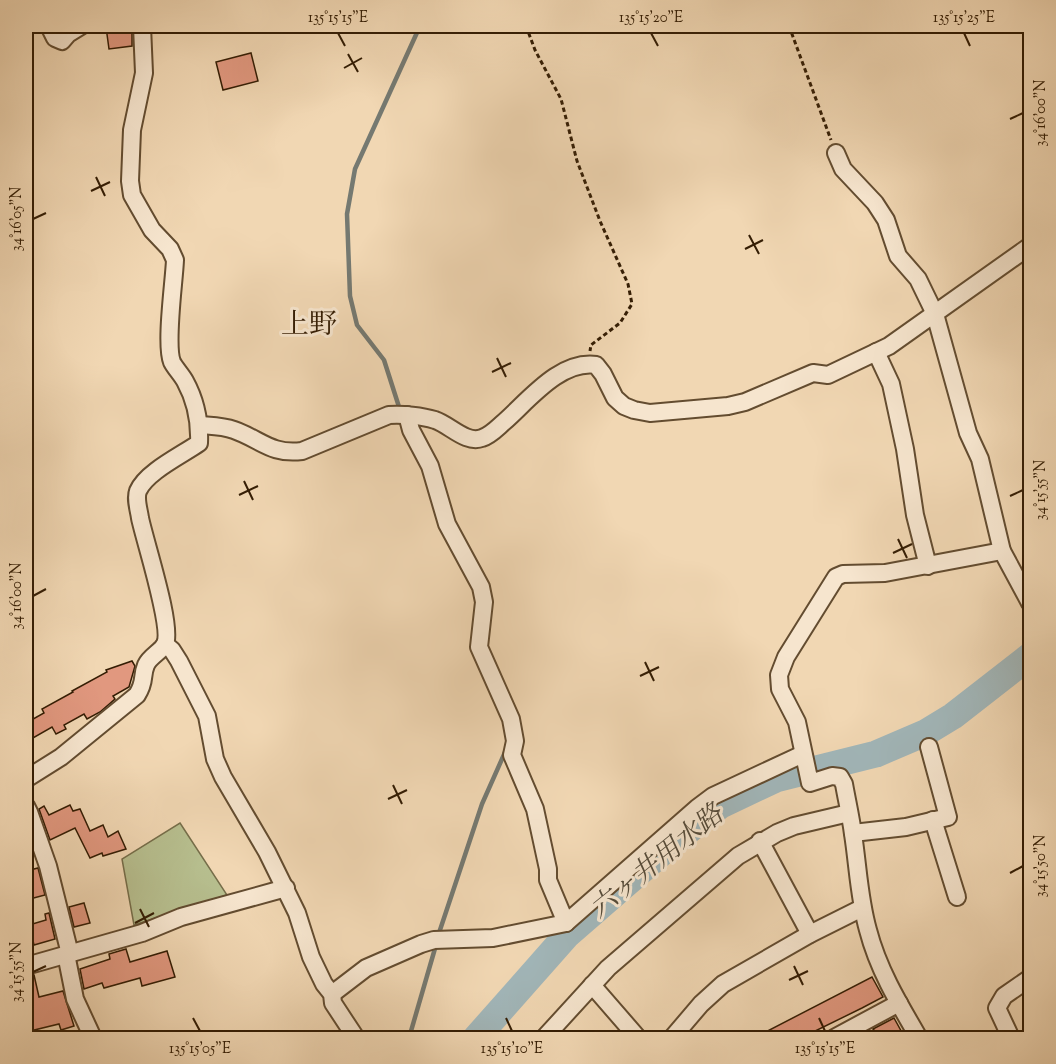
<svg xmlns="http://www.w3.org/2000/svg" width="1056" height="1064" font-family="'Sorts Mill Goudy','Noto Serif JP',serif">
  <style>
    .green { fill: #b7bf8f; stroke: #766e4a; stroke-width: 1.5 }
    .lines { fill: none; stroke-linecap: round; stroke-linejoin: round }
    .stream { stroke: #757971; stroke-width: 4.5 }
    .river { stroke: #a1b6b9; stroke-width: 27 }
    .building { fill: #e1987f; stroke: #341d04; stroke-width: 1.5 }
    .minor-casing { stroke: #634c30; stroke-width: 20 }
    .path { stroke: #341d04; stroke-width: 3; stroke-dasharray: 4.5 3; stroke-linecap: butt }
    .minor { stroke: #f6e5ce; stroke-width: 16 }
    .ticks { fill: none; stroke: #341d04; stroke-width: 2 }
    .labels { text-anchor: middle; stroke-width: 6; stroke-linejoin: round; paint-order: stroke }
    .water-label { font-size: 27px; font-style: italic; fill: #554b3a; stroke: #f6e5ce }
    .quarter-label { font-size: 28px; fill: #341d04; stroke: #f6e5ce }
    .neatline { fill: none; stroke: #341d04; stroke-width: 2 }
    .ticks-label { font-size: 15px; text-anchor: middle; fill: #341d04 }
  </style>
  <rect width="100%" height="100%" fill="#f1d7b3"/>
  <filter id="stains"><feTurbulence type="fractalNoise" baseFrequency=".00333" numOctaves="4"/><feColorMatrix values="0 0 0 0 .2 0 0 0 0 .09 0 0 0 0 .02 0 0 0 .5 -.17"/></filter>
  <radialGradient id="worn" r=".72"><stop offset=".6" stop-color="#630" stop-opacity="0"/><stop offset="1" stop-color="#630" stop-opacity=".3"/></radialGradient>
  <!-- green -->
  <path class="green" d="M180,823L227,895L134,925L122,859Z"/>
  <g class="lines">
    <!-- stream -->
    <g class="stream">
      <path d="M400,410L384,360L357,325L350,296L347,214L355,169L420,26"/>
      <path d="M438,936L482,804L506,750"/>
      <path d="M409,1038L436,945"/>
    </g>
    <!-- river -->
    <path class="river" d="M476,1038L567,935L674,842L721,805L776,779L876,754L925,733L953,716L1030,656"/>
  </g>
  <!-- building -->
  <g class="building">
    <path d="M120,26H132V46L109,49L106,27Z"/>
    <path d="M251,53L258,81L223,90L216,62Z"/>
    <path d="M132,661L135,666L129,687L113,696L115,699L100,712L87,719L84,714L64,725L66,729L56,734L52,727L26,742V723L44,713L42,709L73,692L72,691L107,672L106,670Z"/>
    <path d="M70,805L73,811L80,809L90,831L103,825L108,837L118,831L126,849L103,856L102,853L90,858L75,828L50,840L39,809L44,806L49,815Z"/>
    <path d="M38,868L45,895L26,900V871Z"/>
    <path d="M84,903L90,923L74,927L69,907Z"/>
    <path d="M49,913L55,939L34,945L29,925L46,920L45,914Z"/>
    <path d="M126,949L130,962L167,951L175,977L142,986L140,978L104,988L102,983L84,989L80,969L110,959L109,954Z"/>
    <path d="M34,975L39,997L63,991L74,1026L61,1030L59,1024L26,1032V976Z"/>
    <path d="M872,977L883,997L862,1008L801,1038H754Z"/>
    <path d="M894,1018L905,1038H858L874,1030L873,1029Z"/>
  </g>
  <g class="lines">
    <defs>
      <g id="minor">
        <path d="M49,26L55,38L62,41L68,34L81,26"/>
        <path d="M836,153L843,169L875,203L886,220L898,256L918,279L935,314L968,433L980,459L1002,551L1030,603"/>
        <path d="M876,352L891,384L905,449L915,515L928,566"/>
        <path d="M407,415L411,430L430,466L447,524L481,587L484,602L479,647L511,719L515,741L512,755L535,809L548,869V880L566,923"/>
        <path d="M200,425C211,426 223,426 234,430C260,439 271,455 302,451L389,415C403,414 422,416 435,420C450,425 466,444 482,438C491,435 497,428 504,422C529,400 560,360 596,365L603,374L615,398L624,406L634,410L650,413L728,406L745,402L813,373L828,375L889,346L1030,246"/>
        <path d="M165,644L172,650L179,661L207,716L215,759L223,777L267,852L297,913L311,957L324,984L332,994L333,1003L356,1038"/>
        <path d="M26,779L61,757L137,695C146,681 141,677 146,665C150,656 161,652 165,644C173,627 145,542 140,518C139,510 135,499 138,491C146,472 182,455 199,443C200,420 196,401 185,381C181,374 175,368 172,362C165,344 174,283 175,260L170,249L152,230L132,195L130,181L132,130L144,73L142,26"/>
        <path d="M26,806L29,812L48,866L70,954"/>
        <path d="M933,820L957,897"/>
        <path d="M853,833L906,827L948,817L929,747"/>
        <path d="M760,841L810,934"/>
        <path d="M66,954L75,999L93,1038"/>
        <path d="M26,966L142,933L181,917L286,888"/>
        <path d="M592,985L638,1038"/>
        <path d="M332,994L366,968L421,944L434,940L493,938L566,923L697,808L713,796L803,754"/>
        <path d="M544,1038L608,968L738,856L777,833L794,826L849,813"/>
        <path d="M672,1038L701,1004L723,984L810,934L862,908"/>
        <path d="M834,1038L899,1003"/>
        <path d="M919,1038C899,1004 878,969 868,930C859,899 858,866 853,834C851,818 847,801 844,784L840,777L832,776L810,783L797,722L780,689L779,675L786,657L836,577L843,574L885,573L1002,551"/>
        <path d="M1011,1038L997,1008L1004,996L1030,978"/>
      </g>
    </defs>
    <!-- minor casing -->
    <use href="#minor" class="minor-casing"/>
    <!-- path -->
    <g class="path">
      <path d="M526,26L535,50L561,99L577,161L600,221L628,284L632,304L620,323L591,345L590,351"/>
      <path d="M789,26L831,140"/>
    </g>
    <!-- minor -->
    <use href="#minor" class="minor"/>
  </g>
  <!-- ticks -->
  <path class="ticks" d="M338,33L345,46M651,33L658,46M964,33L970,46M348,54L358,72M344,68L362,58M1010,119L1023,113M96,177L105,196M91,191L110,182M33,219L46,213M749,235L759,254M745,249L763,240M497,358L506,377M492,372L511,363M244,481L253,500M239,495L258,486M1010,496L1023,490M898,539L907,558M893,553L912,544M33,596L46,589M645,662L654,681M640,676L659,667M393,785L402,804M388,799L407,790M1010,873L1023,866M140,909L149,927M135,923L154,913M794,966L803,985M33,972L46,966M789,980L808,971M193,1018L200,1031M506,1018L512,1031M819,1018L825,1031"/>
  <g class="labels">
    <!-- water labels -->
    <g class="water-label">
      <text transform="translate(656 861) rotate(-39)" y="9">六ヶ井用水路</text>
    </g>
    <!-- quarter labels -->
    <g class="quarter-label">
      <text x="309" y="333">上野</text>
    </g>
  </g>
  <!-- margin -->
  <rect width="1056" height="1064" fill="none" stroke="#f1d7b3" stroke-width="66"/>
  <rect x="33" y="33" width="990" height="998" class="neatline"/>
  <g class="ticks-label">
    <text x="338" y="22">135°15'15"E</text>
    <text x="651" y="22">135°15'20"E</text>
    <text x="964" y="22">135°15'25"E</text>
    <text transform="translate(1040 113) rotate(-90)" y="5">34°16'00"N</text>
    <text transform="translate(16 219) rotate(-90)" y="5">34°16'05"N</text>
    <text transform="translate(1040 490) rotate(-90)" y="5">34°15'55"N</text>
    <text transform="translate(16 596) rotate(-90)" y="5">34°16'00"N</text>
    <text transform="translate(1040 866) rotate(-90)" y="5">34°15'50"N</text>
    <text transform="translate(16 972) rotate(-90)" y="5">34°15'55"N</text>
    <text x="200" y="1053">135°15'05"E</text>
    <text x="512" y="1053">135°15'10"E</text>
    <text x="825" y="1053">135°15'15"E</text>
  </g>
  <rect width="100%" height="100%" filter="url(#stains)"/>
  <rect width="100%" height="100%" fill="url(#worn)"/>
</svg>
